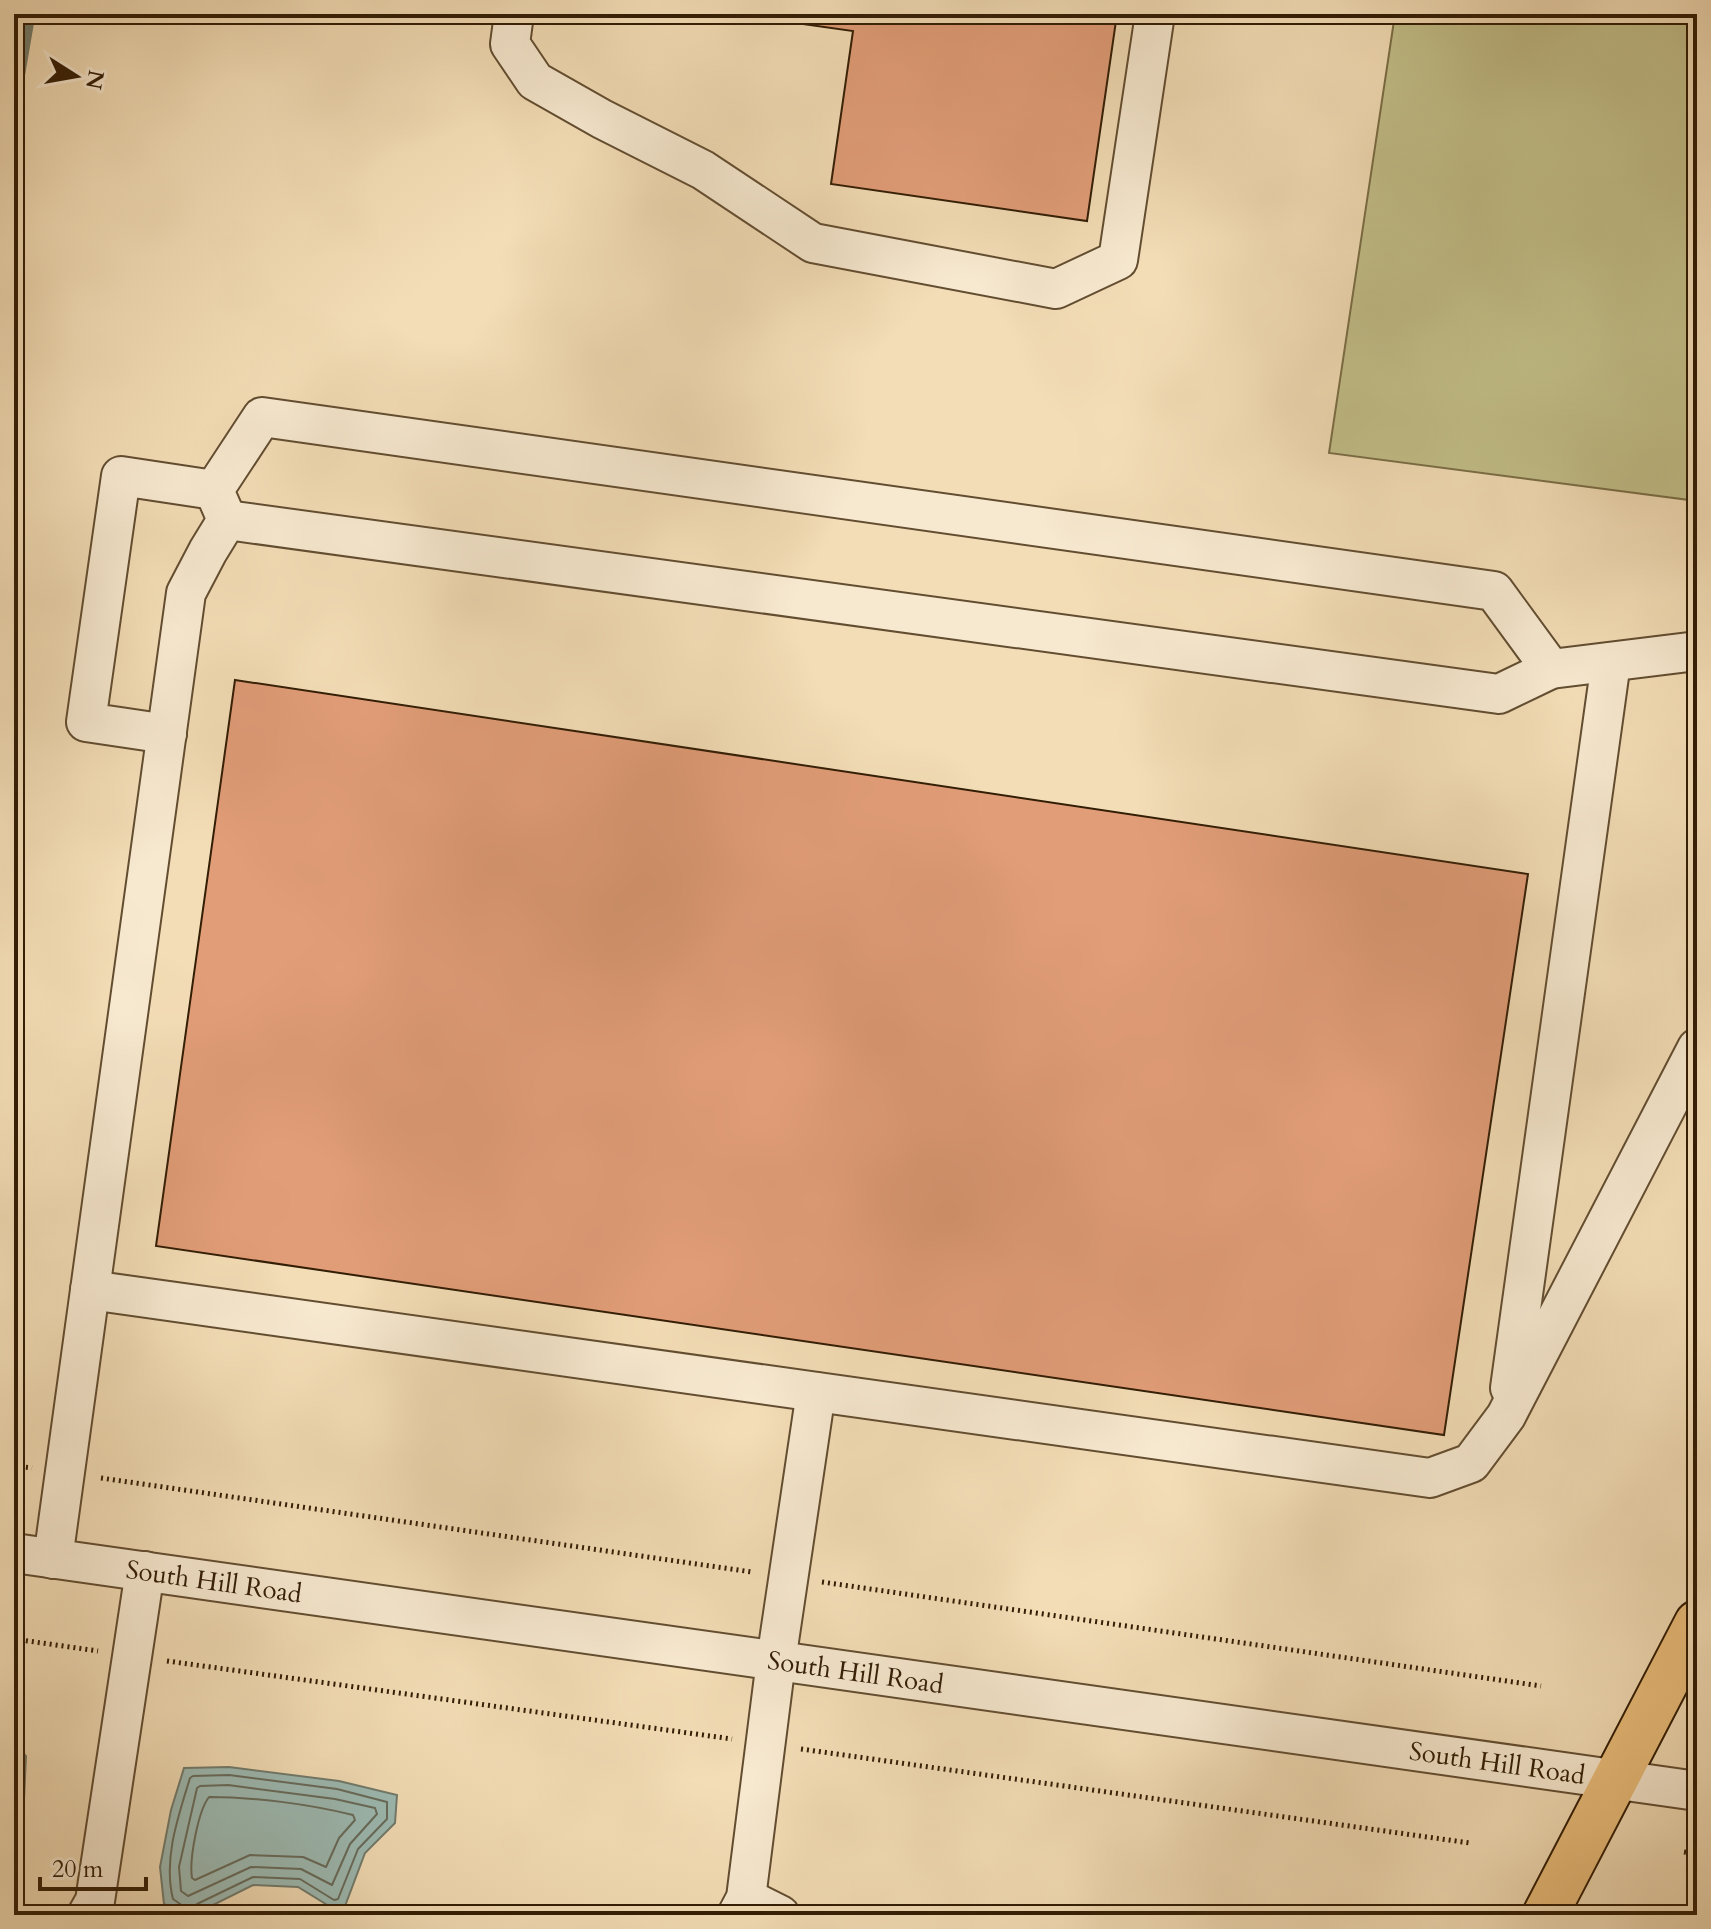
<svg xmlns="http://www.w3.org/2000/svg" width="1711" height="1929" font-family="Cardo,serif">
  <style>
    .green { fill: #c2bf89; stroke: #7a6e47; stroke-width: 2 }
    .water { fill: #9dbbb4; stroke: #727c6e; stroke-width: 2 }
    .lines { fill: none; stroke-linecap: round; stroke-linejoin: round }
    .shore { stroke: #686c5c; stroke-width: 2 }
    .stream { stroke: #727c6e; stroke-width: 11 }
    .building { fill: #e19d78; stroke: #321d05; stroke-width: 2 }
    .minor-casing { stroke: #624d31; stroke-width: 42 }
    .major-casing { stroke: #321d05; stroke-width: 48 }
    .path { stroke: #321d05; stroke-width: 5; stroke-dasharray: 2 4; stroke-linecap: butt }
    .minor { stroke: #f7e9d0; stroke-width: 38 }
    .major { stroke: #eabe7b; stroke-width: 44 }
    .labels { text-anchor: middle; stroke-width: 6; stroke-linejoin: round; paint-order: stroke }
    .street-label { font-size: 26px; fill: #321d05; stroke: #f7e9d0 }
  </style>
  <rect width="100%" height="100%" fill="#f3ddb6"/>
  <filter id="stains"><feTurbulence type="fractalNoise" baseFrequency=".0025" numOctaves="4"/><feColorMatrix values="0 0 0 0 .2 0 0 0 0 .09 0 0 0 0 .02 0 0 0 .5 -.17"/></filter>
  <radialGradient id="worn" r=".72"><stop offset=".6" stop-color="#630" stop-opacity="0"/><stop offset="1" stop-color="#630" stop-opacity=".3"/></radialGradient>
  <!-- green -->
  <path class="green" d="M1395,14H1697V501L1329,453Z"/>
  <!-- water -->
  <g class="water">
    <path d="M14,1743L26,1756L23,1821L14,1829Z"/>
    <path d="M229,1767L339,1781L397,1795L395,1823L365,1853L342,1914L298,1887L253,1885L193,1915H184L164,1904L160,1867L171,1810L184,1768Z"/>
  </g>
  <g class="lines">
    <!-- shore -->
    <g class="shore">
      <path d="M229,1775L337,1789L387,1802V1819L358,1849L338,1899L334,1900L300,1879L253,1877L197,1904L190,1911L173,1899C163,1859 178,1817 190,1778L193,1776Z"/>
      <path d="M228,1785L335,1799L375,1808L377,1814L350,1844L332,1885L301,1869L251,1867L188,1896L181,1891L179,1867L197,1788L200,1786Z"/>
      <path d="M209,1797C254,1797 309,1804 353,1815L355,1820L339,1838L326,1867L303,1857L250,1855L195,1880L192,1878C189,1860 198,1811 209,1797Z"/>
    </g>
    <!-- stream -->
    <path class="stream" d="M14,107L30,14"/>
  </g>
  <!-- building -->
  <g class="building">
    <path d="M731,14H1117L1087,221L831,184L853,31Z"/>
    <path d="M235,680L1528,874L1444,1435L156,1246Z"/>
  </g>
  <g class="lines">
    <defs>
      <g id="minor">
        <path d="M514,14L510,44L535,81L602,119L703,170L813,243L1056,289L1118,260L1155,14"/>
        <path d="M227,520L1499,694L1551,669"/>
        <path d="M167,734L86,722L121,476L214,490"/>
        <path d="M90,1290L1430,1478L1471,1463L1506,1416L1697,1048"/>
        <path d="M1510,1388L1611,662"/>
        <path id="s1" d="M14,1553L1697,1791"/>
        <path d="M53,1559L186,593L208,551L227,520L214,490L262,417L1494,591L1551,669L1697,651"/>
        <path d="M746,1898L780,1915"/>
        <path d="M87,1915L95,1901L145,1571"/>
        <path d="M737,1915L746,1898L776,1661L816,1392"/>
      </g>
      <path id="major" d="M1545,1915L1697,1623"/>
    </defs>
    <!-- minor casing -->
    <use href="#minor" class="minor-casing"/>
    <!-- major casing -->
    <use href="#major" class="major-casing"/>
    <!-- path -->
    <g class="path">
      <path d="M14,1466L32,1468"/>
      <path d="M101,1478L752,1572"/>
      <path d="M822,1582L1541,1686"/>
      <path d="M14,1639L98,1651"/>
      <path d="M167,1661L732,1739"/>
      <path d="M801,1749L1470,1843"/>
      <path d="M1684,1852L1697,1854"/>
    </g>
    <!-- minor -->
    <use href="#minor" class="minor"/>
    <!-- major -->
    <use href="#major" class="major"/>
  </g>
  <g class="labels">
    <!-- street labels -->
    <g class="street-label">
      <text dy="9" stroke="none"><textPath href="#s1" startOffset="202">South Hill Road</textPath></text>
      <text dy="9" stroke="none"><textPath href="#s1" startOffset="850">South Hill Road</textPath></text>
      <text dy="9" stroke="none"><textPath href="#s1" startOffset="1498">South Hill Road</textPath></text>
    </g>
  </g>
  <!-- margin -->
  <rect width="1711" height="1929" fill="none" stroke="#f3ddb6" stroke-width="48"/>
  <rect x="16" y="16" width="1679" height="1897" fill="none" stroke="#321d05" stroke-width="4"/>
  <rect x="24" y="24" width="1663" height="1881" fill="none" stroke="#321d05" stroke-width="2"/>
  <!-- north arrow -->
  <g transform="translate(76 76) rotate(101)" stroke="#f7e9d0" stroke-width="6" paint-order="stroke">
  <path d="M0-6L14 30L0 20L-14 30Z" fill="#321d05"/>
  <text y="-12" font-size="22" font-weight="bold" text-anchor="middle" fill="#321d05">N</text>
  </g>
  <!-- scale -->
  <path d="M40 1877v12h106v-12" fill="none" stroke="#321d05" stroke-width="4"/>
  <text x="52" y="1877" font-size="24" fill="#321d05" stroke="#f7e9d0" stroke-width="6" paint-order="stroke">20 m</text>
  <rect width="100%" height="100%" filter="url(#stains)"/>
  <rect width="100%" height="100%" fill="url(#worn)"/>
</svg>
